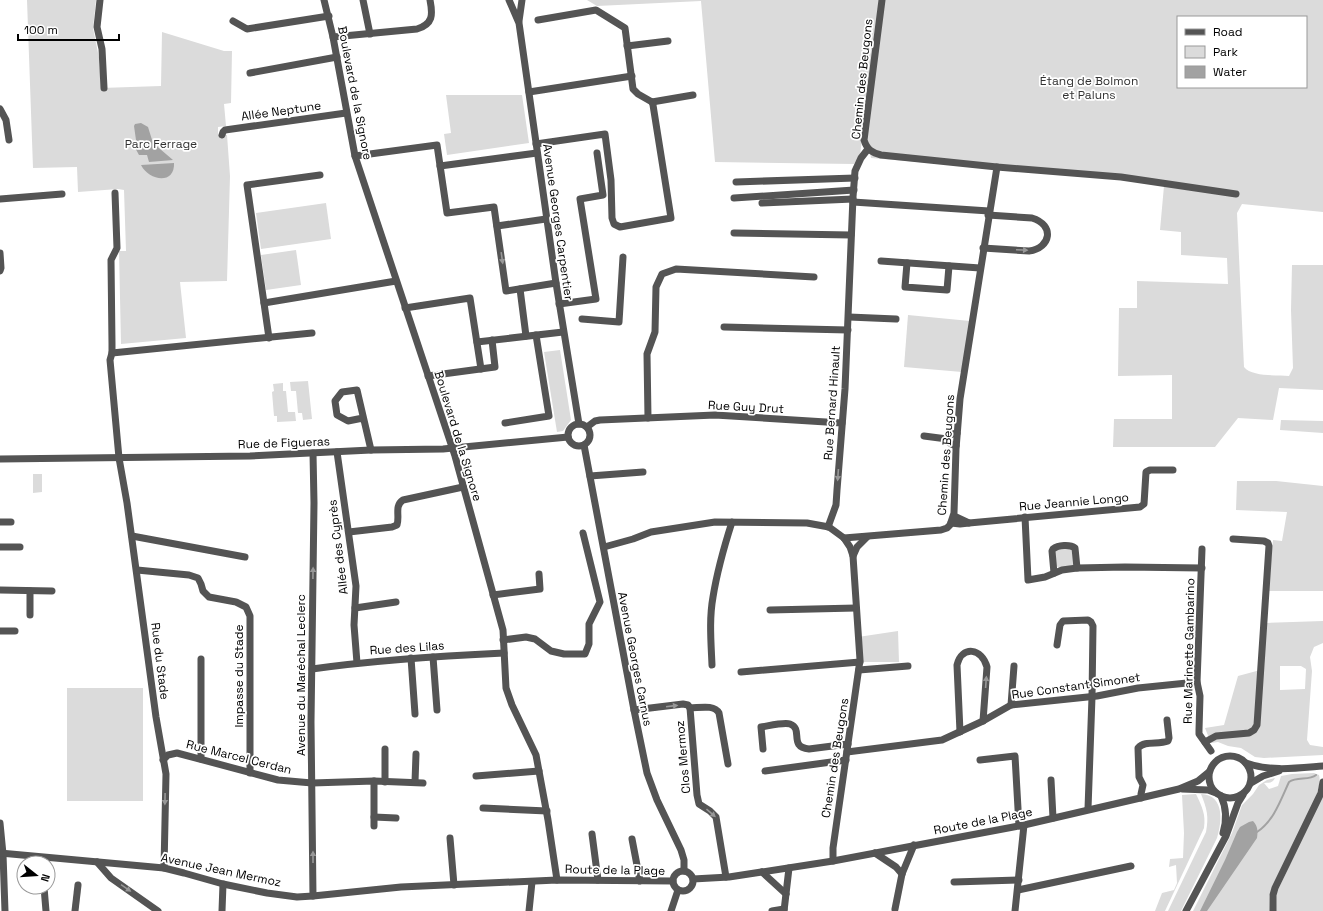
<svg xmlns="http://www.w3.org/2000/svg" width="1323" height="911" font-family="'Space Grotesk',sans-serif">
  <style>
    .green { fill: #dbdbdb; fill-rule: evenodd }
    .water { fill: #a2a2a2 }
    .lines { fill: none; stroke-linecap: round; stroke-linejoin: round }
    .stream { stroke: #a2a2a2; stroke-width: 2 }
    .minor { stroke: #545454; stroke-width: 7 }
    .oneway { fill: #989898 }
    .labels { text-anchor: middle; stroke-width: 3.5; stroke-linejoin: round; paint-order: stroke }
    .street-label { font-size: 12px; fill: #000; stroke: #fff }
    .park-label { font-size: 12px; fill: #323232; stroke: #fff }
  </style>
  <rect width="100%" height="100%" fill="#fff"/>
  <!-- green -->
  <g class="green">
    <path d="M27,0H96L93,28L99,58L101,88L161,86L162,32L224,51H232L231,103L224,104L226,126L218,127V135H227L230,176L227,281L180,282L186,338L121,344L119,251H126L124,190L118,189L78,192L77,167L33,168Z"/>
    <path d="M587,0H879L860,155L854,164L715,162L701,1L597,6Z"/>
    <path d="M884,0H1323V212L1242,204L1237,213L1244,367C1252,377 1277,375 1289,376L1293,368L1291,310L1292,265H1323V390L1279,388L1273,420L1238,418L1215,447H1113L1114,419H1172V375L1118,376L1119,308H1137V281L1228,284L1227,258L1181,255V232L1160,230L1164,186L1117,179L871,158L867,138ZM1178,17H1306V87H1178Z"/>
    <path d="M446,95H522L529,143L447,155L444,134L451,133Z"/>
    <path d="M326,203L331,239L261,249L256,213Z"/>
    <path d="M296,250L301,285L266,290L261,255Z"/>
    <path d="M908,315L970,321L962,372L904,367Z"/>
    <path d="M560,350L571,420L563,431L557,432L544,352Z"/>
    <path d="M308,381L312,419L303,420L302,413H298L296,391H291L290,382Z"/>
    <path d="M283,383V391H286L288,412H295L296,421L277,422V416H274L272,392L274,391L273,384Z"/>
    <path d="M1281,420L1323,421V433L1280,430Z"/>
    <path d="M33,474H42V492L33,493Z"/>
    <path d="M1237,481H1276L1323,486V591H1268L1273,540L1282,541L1287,512L1236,510Z"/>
    <path d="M1072,548L1074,565L1060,568L1056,566L1055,553L1056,549Z"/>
    <path d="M1323,621V643L1314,647L1310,657L1312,671L1307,740L1310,745L1323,747V755L1264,758L1255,757L1241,748L1228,746L1218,742L1211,743L1205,728L1224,725L1238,676L1264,669L1266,623ZM1280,666H1301L1306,669L1305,689L1280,690Z"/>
    <path d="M898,631L899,662H860L858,637Z"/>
    <rect x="67" y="688" width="76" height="113"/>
    <path d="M1314,773L1319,775C1321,782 1318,790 1316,797L1272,889L1269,896L1270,911H1193L1232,833L1242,805L1253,794L1259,785L1267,780L1275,778C1272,784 1269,782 1264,783L1269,789L1278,786L1281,776L1292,774Z"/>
    <path d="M1196,794C1202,807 1206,814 1204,828L1165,911H1155L1162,893L1174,890L1177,883L1176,865L1169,867L1170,859L1183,858L1184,833L1182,795Z"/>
    <path d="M1201,794C1225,795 1222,822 1217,838L1181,911H1168L1206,832C1209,816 1207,809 1201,794Z"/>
    <path d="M1323,794V911H1275L1274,903L1277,892Z"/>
  </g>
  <!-- water -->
  <g class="water">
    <path d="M141,123L148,127L153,143L173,160L149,162L147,155H139L133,144L136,140L134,126L135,124Z"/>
    <path d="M174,163C175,185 149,181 141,165Z"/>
    <path d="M1253,821C1258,826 1258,832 1257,838L1207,911H1200L1225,860L1237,832L1240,827L1249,822Z"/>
  </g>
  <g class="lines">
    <!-- stream -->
    <path class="stream" d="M1257,832C1274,821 1281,799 1289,782C1297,776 1309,781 1316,775"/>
    <!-- minor -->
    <g class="minor">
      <path d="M100,0L97,27L102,49L104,88"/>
      <path d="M324,0L333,37L355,156L455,456L503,630L506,688L512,705L536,755L548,820L557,880"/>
      <path d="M363,0L370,34"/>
      <path d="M509,0L519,23L556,283L579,424"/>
      <path d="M882,0L864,140C867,150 873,153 881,155L997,167L1121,177L1236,194"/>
      <path d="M538,20L596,10L625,28L633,89L638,94L652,102L693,95"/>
      <path d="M233,21L247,29L329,16"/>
      <path d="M519,21L522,0"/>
      <path d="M333,37L417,29C433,24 433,15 430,0"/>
      <path d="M627,46L668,41"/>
      <path d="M250,73L337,57"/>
      <path d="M529,92L632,76"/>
      <path d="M0,109L6,120L9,140"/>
      <path d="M222,135L223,132L225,130L346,113"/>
      <path d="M536,144L605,134L611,180L612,218L614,224L620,227L671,218L653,105L652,102"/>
      <path d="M355,156L437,145L447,213L494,207L506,291L556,283"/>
      <path d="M440,166L537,153"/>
      <path d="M736,182L855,178"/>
      <path d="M115,193L117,248L111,260L112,344V353L110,360L119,458L127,503L156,717L166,774L164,868"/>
      <path d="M734,198L854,190"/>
      <path d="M0,199L62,194"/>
      <path d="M853,202L989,211"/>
      <path d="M762,203L853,199"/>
      <path d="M497,226L546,219"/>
      <path d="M734,233L851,235"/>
      <path d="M983,248L1029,251C1051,248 1055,225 1032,218L988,215"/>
      <path d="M0,253L1,268L0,271"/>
      <path d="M881,261L980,268"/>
      <path d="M907,263L905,287L947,290L949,266"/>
      <path d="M520,289L526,336"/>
      <path d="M264,303L396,281"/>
      <path d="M559,304L596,299L580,199L603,195L597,153"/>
      <path d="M405,308L470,298L481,369"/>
      <path d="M849,317L896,319"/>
      <path d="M582,319L619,322L623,257"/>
      <path d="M724,327L848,330"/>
      <path d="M269,338L247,185L320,175"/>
      <path d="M477,342L563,332"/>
      <path d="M112,353L312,333"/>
      <path d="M428,376L495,367L492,340"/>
      <path d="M363,418L348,421L337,415L335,401L342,392L357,390L371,450"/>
      <path d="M648,418L647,354L655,332L656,287L662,274L676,269L814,277"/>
      <path d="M505,423L549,416L536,335"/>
      <circle cx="579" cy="435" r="11"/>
      <path d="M587,427L595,421L600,420L715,415L842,423"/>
      <path d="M924,436L947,439"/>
      <path d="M584,445L634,710L647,773L657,800L681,850L684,860V871"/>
      <path d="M956,446C951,444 947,443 947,437L949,435L957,433"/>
      <path d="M337,452L356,586L354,625L357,663"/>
      <path d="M0,459L250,456L371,450L443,449L568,437"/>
      <path d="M590,476L643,472"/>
      <path d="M1025,517L1028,580L1045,577L1062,570L1077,568L1125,567L1202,568"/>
      <path d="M0,522H11"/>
      <path d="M951,523L960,524L969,523L954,516"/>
      <path d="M969,523L1140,507L1144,504L1146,472L1150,470H1173"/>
      <path d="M828,527L836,505L837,490L845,389L853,197L855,171L861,158L868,149"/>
      <path d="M349,532L392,527L397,525C400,516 394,506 403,500L463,487"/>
      <path d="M132,536L245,557"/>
      <path d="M844,538L941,530L947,528L950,525L954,513L956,449L960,399L997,167"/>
      <path d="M0,547H20"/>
      <path d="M604,547L633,539L651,532L715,522L807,523L829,527L844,538L850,547L853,556"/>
      <path d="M1202,549L1197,682L1200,696L1199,730V734L1211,751"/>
      <path d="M137,570L189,575L198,578L201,584L203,591L209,597L236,602L246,607L250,616V773"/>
      <path d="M1054,573L1052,551L1053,549C1058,545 1070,544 1075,548L1077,568"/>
      <path d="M0,590L52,591"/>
      <path d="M30,591V615"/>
      <path d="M493,595L540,589L539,574"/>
      <path d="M355,608L396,602"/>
      <path d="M770,610L856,608"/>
      <path d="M0,631H15"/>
      <path d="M503,640L526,637L535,639L551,651L564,654H585L589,644V624L600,602L583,533"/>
      <path d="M1057,645L1060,625L1063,621L1088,620L1091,622L1093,626L1092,697L1088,809"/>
      <path d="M433,657L437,710"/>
      <path d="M411,658L415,714"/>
      <path d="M201,659V759"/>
      <path d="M712,665C711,642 709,619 713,597C717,572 724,547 732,522"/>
      <path d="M312,669C376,660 440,656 504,653"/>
      <path d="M859,670L908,666"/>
      <path d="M741,672L860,662"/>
      <path d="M1011,705L1014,666"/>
      <path d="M690,708C699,708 714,704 719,713L728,764"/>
      <path d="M634,710L683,704L688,705L690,708L697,795L699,804L710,811L716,817L726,877"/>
      <path d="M960,732L957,665C962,645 982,648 987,667L983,721"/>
      <path d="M1205,742L1216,736L1249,733L1254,730L1257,725L1269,546L1268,543L1264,541L1233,539"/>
      <path d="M763,749L761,727C768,726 784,722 790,724C804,729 788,747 809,749L848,744"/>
      <path d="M847,752L942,740L983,721L1011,705L1097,696L1138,688L1197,682"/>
      <circle cx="1230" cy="777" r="21"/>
      <path d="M163,760L168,755L177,753L278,780L312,783L374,781L423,783"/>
      <path d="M980,760L1015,756L1019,826"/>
      <path d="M1246,763C1270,772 1298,768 1323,766"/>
      <path d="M765,771L846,760"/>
      <path d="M476,776L539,771"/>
      <path d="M1051,780L1053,818"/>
      <path d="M385,782V749"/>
      <path d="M415,782L416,754"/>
      <path d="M1251,783L1263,776L1279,771"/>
      <path d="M1182,789L1208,790L1216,793"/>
      <path d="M1221,796C1227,809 1227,820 1223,833"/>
      <path d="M1141,798V794L1143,785L1139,777L1138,748C1145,740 1158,745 1168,741L1169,738L1167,720"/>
      <path d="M483,808L547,811"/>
      <path d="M374,817L396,818"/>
      <path d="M0,823L3,854L5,911"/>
      <path d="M374,826V781"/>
      <path d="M592,834L598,880"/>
      <path d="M450,838L454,885"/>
      <path d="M632,839L640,881"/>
      <path d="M0,853L164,868L184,873L223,884L267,893L297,897L313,896L401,887L557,880L673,881"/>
      <path d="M875,853L896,867L902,874"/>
      <path d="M833,861V848L860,660L853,556L857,547L867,537"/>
      <path d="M97,862L111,878L158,911"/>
      <circle cx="683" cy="881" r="10"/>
      <path d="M762,872L786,894"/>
      <path d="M693,879L729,877L833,861L1024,825L1179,789L1198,781L1209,772"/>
      <path d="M954,882L1019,880"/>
      <path d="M44,887L46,911"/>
      <path d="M1018,890L1131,866"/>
      <path d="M313,896L311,722L314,503L313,453"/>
      <path d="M895,909L902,874L914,845"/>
      <path d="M75,911L78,885"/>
      <path d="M222,911L223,884"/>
      <path d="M529,911L532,882"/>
      <path d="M671,911L678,890"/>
      <path d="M772,911L784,909"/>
      <path d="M784,911L789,868"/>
      <path d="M1015,911L1024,825"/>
      <path d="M1186,911L1226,836L1238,803L1243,795"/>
      <path d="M1273,911V895L1275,888L1321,793L1323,782"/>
    </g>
  </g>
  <!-- one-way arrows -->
  <defs><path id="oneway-solid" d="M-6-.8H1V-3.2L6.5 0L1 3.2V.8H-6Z"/></defs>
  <g class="oneway">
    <use href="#oneway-solid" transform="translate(1022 250) rotate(3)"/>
    <use href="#oneway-solid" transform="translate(502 258) rotate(82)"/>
    <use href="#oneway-solid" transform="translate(838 475) rotate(94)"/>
    <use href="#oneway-solid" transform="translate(313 573) rotate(-89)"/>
    <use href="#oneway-solid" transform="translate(986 682) rotate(-86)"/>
    <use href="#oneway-solid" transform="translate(672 706) rotate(-7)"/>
    <use href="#oneway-solid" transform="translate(165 799) rotate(91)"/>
    <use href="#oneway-solid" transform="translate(711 813) rotate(41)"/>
    <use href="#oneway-solid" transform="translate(313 857) rotate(-90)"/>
    <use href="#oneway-solid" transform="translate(126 888) rotate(34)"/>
  </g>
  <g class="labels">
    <!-- street labels -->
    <g class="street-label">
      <text transform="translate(862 79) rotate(-84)" y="4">Chemin des Beugons</text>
      <text transform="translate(355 93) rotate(79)" y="4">Boulevard de la Signore</text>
      <text transform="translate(281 111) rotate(-8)" y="4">Allée Neptune</text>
      <text transform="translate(558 222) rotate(82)" y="4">Avenue Georges Carpentier</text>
      <text transform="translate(832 403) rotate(-86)" y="4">Rue Bernard Hinault</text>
      <text transform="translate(746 407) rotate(3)" y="4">Rue Guy Drut</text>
      <text transform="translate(458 436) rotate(73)" y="4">Boulevard de la Signore</text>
      <text transform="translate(284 443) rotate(-2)" y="4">Rue de Figueras</text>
      <text transform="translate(946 455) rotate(-86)" y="4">Chemin des Beugons</text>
      <text transform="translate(1074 502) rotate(-5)" y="4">Rue Jeannie Longo</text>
      <text transform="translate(338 547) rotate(-97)" y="4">Allée des Cyprès</text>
      <text transform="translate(407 648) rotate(-4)" y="4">Rue des Lilas</text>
      <text transform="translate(1189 651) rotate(-89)" y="4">Rue Marinette Gambarino</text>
      <text transform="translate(635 659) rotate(79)" y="4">Avenue Georges Carnus</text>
      <text transform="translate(160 661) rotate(83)" y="4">Rue du Stade</text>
      <text transform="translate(301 675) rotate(-90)" y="4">Avenue du Maréchal Leclerc</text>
      <text transform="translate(239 676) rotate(-90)" y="4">Impasse du Stade</text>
      <text transform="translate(1076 686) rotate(-8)" y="4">Rue Constant Simonet</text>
      <text transform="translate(239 757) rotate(14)" y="4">Rue Marcel Cerdan</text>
      <text transform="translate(683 757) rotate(-95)" y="4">Clos Mermoz</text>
      <text transform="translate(835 758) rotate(-81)" y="4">Chemin des Beugons</text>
      <text transform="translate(983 821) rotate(-11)" y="4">Route de la Plage</text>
      <text transform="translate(221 870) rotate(12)" y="4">Avenue Jean Mermoz</text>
      <text transform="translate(615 870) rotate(1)" y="4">Route de la Plage</text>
    </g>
    <!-- park labels -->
    <g class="park-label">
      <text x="1089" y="85">Étang de Bolmon<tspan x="1089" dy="14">et Paluns</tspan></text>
      <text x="161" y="148">Parc Ferrage</text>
    </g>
  </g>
  <!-- legend -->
  <rect x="1177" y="16" width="130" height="72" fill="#ffffff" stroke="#999999"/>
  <rect x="1185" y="29" width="20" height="6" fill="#545454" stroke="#999999"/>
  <text x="1213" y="36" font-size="12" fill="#000000">Road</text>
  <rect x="1185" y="46" width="20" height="12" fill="#dbdbdb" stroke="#999999"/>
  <text x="1213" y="56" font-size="12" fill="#000000">Park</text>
  <rect x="1185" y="66" width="20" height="12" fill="#a2a2a2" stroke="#999999"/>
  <text x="1213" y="76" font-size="12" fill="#000000">Water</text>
  <!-- north arrow -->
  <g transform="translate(36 875) rotate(107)"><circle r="19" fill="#ffffff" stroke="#999999"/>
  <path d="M0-3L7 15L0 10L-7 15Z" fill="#000000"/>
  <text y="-6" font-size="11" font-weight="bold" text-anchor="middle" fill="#000000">N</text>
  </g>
  <!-- scale -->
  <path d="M18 34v6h101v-6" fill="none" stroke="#000000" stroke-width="2"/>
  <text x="24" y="34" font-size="12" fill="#000000" stroke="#ffffff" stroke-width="3" paint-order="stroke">100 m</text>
</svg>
